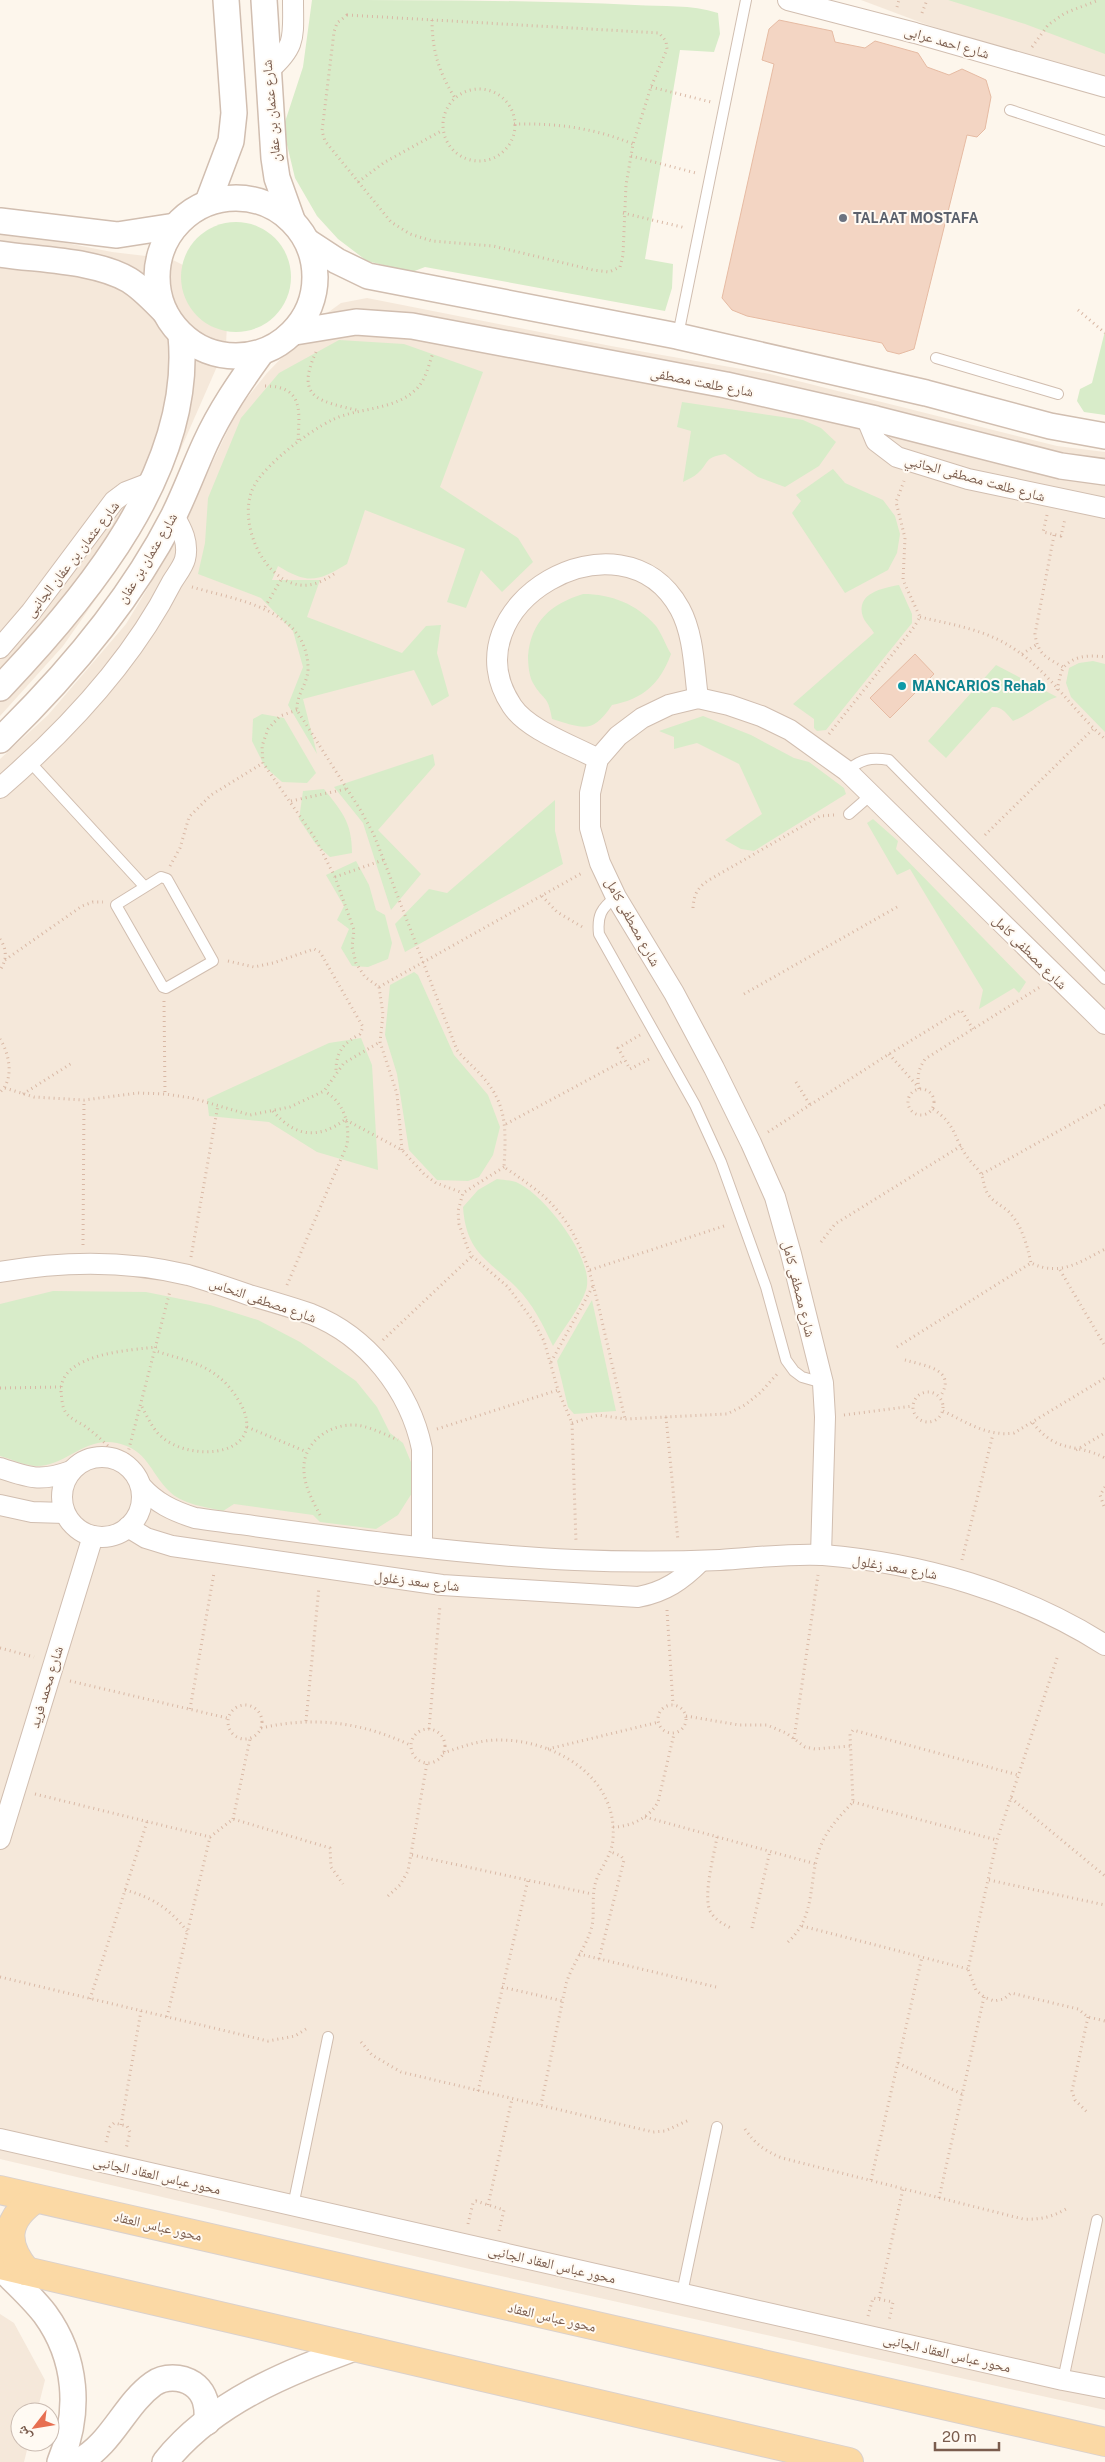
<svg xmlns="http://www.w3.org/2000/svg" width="1105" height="2462" font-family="'Public Sans','Noto Naskh Arabic',sans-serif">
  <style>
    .residential { fill: #f5e8da }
    .green { fill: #d8ecc9 }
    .building { fill: #f3d5c3; stroke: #e6bba3 }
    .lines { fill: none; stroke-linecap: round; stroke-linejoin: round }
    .service-casing { stroke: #d1beb0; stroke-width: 12 }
    .minor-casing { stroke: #d1beb0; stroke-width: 22 }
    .tertiary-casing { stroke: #d1beb0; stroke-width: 28 }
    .primary-casing { stroke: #dad1cd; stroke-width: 30 }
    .path { stroke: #d9b8a5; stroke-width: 3; stroke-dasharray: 1 4; stroke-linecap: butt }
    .service { stroke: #fff; stroke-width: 10 }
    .minor { stroke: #fff; stroke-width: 20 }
    .tertiary { stroke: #fff; stroke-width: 25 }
    .primary { stroke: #fbd9a5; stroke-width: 28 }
    .worship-dot { fill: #6b7280; stroke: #fffaf3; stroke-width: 2 }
    .culture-dot { fill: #0f9aa8; stroke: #fffaf3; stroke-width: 2 }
    .labels { text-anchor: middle; stroke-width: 4; stroke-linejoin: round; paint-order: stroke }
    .street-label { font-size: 14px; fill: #7a5c4d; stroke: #fffaf3 }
    .worship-label { font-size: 14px; font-weight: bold; fill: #5b616d; stroke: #fffaf3; text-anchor: start }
    .culture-label { font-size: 14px; font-weight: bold; fill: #0d838f; stroke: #fffaf3; text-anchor: start }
  </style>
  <rect width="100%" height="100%" fill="#fdf6ec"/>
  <!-- residential -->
  <g class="residential">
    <path d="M861,0H1105V82L925,24Z"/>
    <path d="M0,230L112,252L171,259L189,268L227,323L226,346L165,485L131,549L63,646L0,716Z"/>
    <path d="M367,298L611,346L770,374L1057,446L1105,452V2410L478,2271L0,2159V759L48,715L126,624L170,551L238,409L267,373L319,319L341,303Z"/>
    <path d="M0,2314L14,2323L45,2380L37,2412H20V2442H29L24,2462H0Z"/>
  </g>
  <!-- green -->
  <g class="green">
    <path d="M312,0C420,0 528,0 635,5C663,7 691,4 718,13L720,34L714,52L680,50L645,259L673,264L672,288L665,311L425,267L412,272L367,261L338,239L317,216L295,178L283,128L303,67Z"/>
    <path d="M948,0H1105V54L1025,24Z"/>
    <circle cx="236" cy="277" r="55"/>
    <path d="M1105,331V415L1084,412L1077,401L1080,389L1092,383Z"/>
    <path d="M339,340L404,344L483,372L440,487L518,538L533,562L502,592L481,570L466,608L447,602L465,549L365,510L347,564C318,581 309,585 278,566L272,580H320L307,617L402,653L426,626L441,625L437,653L449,696L432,706L414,670L303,699L317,754L288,705L303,667L293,631L261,598L198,574L205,543L208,498L241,418L279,373Z"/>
    <path d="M682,402L803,420L821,428L836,442L819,466L785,487L758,477L725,454C703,458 710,462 698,473C694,477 688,479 683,482L691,431L677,427Z"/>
    <path d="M833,469L845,483L883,500L895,516L900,534L897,553L888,570L845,593L792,513L801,501L796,495Z"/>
    <path d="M899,585L912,614V623L826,730L817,731L814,728V719L793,704L874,633C871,628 865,622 863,617C855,593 883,588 899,585Z"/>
    <path d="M583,594C611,594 637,604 656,626C662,634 666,646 671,654C660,684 643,699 612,705C592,735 583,728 552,719C548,694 543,701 533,683C529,676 528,664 528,656C531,621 551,604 583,594Z"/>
    <path d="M1093,661L1105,664V732L1071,697L1066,683L1069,668L1079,663Z"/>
    <path d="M996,665L1057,697C1041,702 1031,714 1013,721C1007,714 1002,706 992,707L946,758L928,741Z"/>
    <path d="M262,714L284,718L316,773L307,783L282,782L265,767L252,741L253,719Z"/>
    <path d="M703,716L751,735L794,758L809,762L844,788L846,794L754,851L741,849L725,840L762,814L739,764L697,743L674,749V737L659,731Z"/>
    <path d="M433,754L435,765L378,830L421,874L391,910L363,823L334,787Z"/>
    <path d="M324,789C342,812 352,822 352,853L330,857L315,843L299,819L303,791Z"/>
    <path d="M555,800V831L563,864L405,952L395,924L429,889L447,893Z"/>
    <path d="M873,819L898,841L896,849L1026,982L1019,993L1014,988L979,1009L983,990L910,869L897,875L867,823Z"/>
    <path d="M356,861L369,885L376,910L385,915L392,943L388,959L368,967L352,966L341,948L349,929L337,920L344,906L326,875Z"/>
    <path d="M414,972L418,975L454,1055L488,1095L500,1127L493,1155L479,1177L468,1181L437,1180L409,1150L397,1074L385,1035L390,985Z"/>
    <path d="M361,1038L372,1065L378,1170L317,1152L269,1122L209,1116L207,1099L329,1043Z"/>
    <path d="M497,1179C503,1180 510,1180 516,1182C543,1193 596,1260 586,1290C580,1308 563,1329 553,1346C543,1325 533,1304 516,1287C487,1259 466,1252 463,1207L478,1190Z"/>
    <path d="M53,1291L146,1292L210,1305L258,1320L300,1342L356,1381L377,1407L390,1433L403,1443L413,1467L412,1493L398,1515L376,1529L320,1522L313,1515L234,1504L223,1511C206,1507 181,1504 169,1491C149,1471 148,1450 117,1443C85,1436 66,1466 37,1466C26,1466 11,1459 0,1456V1304Z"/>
    <path d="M592,1300L616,1411L574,1414L568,1407L557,1361Z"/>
  </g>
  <!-- building -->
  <g class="building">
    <path d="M779,20L832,31L835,42L865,48L875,41L918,53L927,67L949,75L962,69L986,80L991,97L985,129L977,137L967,135L914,349L899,354L887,351L882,343L747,316L732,310L722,298L774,64L762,60L769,29Z"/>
    <path d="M915,654L934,674L890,718L870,698Z"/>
  </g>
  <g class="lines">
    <defs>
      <g id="service">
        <path d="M1010,110L1105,141"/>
        <path d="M678,335L746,0"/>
        <path d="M936,358L1058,394"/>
        <path d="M30,762L144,886"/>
        <path d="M847,771C861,759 871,757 889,760L1105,979"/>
        <path d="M849,814L872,794"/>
        <path d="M161,877L167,879L213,961L166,988L163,987L116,905Z"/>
        <path d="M616,897C601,908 597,916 599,934L695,1105L721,1162L766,1287L786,1360L794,1371L802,1377L823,1383"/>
        <path d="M293,2206L328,2037"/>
        <path d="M682,2293L717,2127"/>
        <path d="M1063,2380L1097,2220"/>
      </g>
      <g id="minor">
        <path d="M788,0L915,33L1105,87"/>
        <path d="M268,71C297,46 293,37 293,0"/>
        <path d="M866,417L876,441L897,457L968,479L1105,508"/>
        <path d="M0,648L31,612L114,501L126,492L152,482"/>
        <path d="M598,759C572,745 528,730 512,706C445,606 622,503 680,609C694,635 694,669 698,698"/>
        <path d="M0,788C67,730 132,661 172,582C176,575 183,567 185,559C189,543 182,529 174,516"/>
        <path d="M0,1272C62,1261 126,1260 188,1275C209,1281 229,1288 249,1295C270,1301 291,1307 311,1314C367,1336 410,1390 422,1449V1547"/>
        <circle cx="102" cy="1497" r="40"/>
        <path d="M0,1468C29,1478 41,1482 71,1471"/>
        <path d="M141,1486C156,1503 173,1511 195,1518C321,1535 448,1554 575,1560C623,1562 672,1562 720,1560C753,1558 791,1553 823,1555C921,1563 1022,1592 1105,1645"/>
        <path d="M0,1505L32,1512L65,1513"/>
        <path d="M128,1527L146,1538L172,1546L442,1585L638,1597C665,1592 682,1580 701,1561"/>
        <path d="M821,1555L825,1417L823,1383L791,1254L775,1197L751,1143L714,1068L674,993L616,897L600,863L590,828V793L598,759L618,736L642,718L669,705L698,698L729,705L761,716L790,730L847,771L1105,1024"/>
        <path d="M0,1839L93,1536"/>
        <path d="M0,2139L1063,2380L1105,2388"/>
      </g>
      <g id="tertiary">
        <path d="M264,0L274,158L277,178L292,220"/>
        <circle cx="236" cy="277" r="79"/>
        <path d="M208,202L231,141L234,113L226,0"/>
        <path d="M0,221L117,235L175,226"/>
        <path d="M308,242L337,261L368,276L677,336L926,393L1050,426L1105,436"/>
        <path d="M0,254C39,260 95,260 129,280C142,288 153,300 164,311"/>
        <path d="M295,332L356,322L412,326L726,385L876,419L1061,466L1105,472"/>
        <path d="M0,688C87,597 194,469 181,335"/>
        <path d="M0,740C68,674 130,601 173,517C185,493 194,468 205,444C220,411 240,382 261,353"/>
        <path d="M0,2267C15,2282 32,2297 45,2314C77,2358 81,2412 60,2462"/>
        <path d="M78,2462C112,2444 124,2405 153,2384C164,2376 181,2376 193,2384C206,2393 208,2407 207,2422"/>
        <path d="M165,2462C214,2401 287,2373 357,2347"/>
      </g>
      <g id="primary">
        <path d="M0,2190L1105,2442"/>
        <path d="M0,2265L849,2462"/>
        <path d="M26,2271C3,2243 5,2220 35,2199"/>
      </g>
    </defs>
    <!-- service casing -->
    <use href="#service" class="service-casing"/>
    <!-- minor casing -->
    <use href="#minor" class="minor-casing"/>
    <!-- tertiary casing -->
    <use href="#tertiary" class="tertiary-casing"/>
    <!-- primary casing -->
    <use href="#primary" class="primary-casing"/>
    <!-- path -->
    <g class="path">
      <path d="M897,7L899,0"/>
      <path d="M922,13L927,0"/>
      <path d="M347,15L659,33L666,41L667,49L651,87L633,144L626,185L623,255L620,267L609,272L593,270L493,246L432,241L410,234L391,222L325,141L322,131L334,32L337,23Z"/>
      <path d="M432,20C432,50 439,73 455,98"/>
      <path d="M1032,47L1048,25L1065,13L1099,0"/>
      <path d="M651,87L711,102"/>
      <circle cx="479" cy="125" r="36"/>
      <path d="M514,124C557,123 594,128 633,144"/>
      <path d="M631,156L696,173"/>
      <path d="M358,182L385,162L443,130"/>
      <path d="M623,213L686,228"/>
      <path d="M1078,310L1105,333"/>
      <path d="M316,352C294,400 321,401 360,411"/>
      <path d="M265,386C305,386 299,413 298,442"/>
      <path d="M1047,515L1043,532L1061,536L1065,519"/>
      <path d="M1054,535L1035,634C1038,655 1046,657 1063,667"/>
      <path d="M334,574C322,582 309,588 295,584C260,575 237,518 254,486C265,464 320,421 345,415C371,407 410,407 424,378C428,370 430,361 433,353"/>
      <path d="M192,587C236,600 305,608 308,666C309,683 296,694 297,710L361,811L374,835L457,1050C464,1059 473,1066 481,1075C508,1104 506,1131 504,1167C523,1180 543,1193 557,1210C586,1245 594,1287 604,1330C611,1360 618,1389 625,1419"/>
      <path d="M265,607L282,578"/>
      <path d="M920,617C949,624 982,629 1008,645C1047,668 1072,710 1105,739"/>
      <path d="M1022,654L1036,645"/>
      <path d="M1057,690C1059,683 1060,672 1064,667C1074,655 1092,655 1105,657"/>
      <path d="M297,710L280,716L268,729L262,746L263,763L315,838L335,877L354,930L352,947L356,963L365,977L379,987L383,1014L380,1042L397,1094L402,1150"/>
      <path d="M829,734L914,627L920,617L903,580L905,538L896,502L904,481"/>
      <path d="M291,801L346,789"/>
      <path d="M985,835L1093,729"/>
      <path d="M170,866L180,848L189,817L211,795L263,763"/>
      <path d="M335,877L383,860"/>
      <path d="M542,896L557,912L584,928"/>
      <path d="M693,908C694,894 697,888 709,880L820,816L834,815"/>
      <path d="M0,939C7,949 7,960 0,970"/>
      <path d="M5,960L82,906L93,902H103"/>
      <path d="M228,961L254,967L273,963L314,949L320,952L363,1027L360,1034C344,1043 336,1051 336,1071"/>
      <path d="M379,987L582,873"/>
      <path d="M744,994L897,907"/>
      <path d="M164,1001L165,1094"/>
      <path d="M640,1035L618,1048L630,1069L651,1058"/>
      <path d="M0,1039C9,1053 15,1079 0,1092"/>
      <path d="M889,1054L919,1088"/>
      <path d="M796,1082L810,1105"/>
      <path d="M5,1088L34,1097L84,1100L138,1093L165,1094L192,1098L250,1115L290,1107L324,1091L344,1063L380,1042"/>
      <circle cx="921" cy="1102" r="13"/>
      <path d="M919,1089C917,1077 918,1070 925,1059L1040,987"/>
      <path d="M23,1094L72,1063"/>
      <path d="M933,1109C957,1125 953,1138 968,1158C972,1164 980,1170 982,1176C984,1182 984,1188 988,1194C993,1202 1001,1205 1008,1211C1022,1225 1027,1245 1031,1263"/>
      <path d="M273,1111C295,1137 318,1140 346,1119"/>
      <path d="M346,1120L402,1150L424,1174L436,1183L463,1193"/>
      <path d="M506,1124L625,1060"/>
      <path d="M768,1132L889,1054L961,1010L973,1029"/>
      <path d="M504,1167L463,1193L458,1211L459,1224L468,1249L472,1256L508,1287L534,1322L544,1341L558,1390L572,1423L576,1542"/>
      <path d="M982,1174L1105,1105"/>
      <path d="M821,1242L835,1224L961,1146"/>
      <path d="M83,1245L84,1100"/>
      <path d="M191,1257L218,1105"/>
      <path d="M590,1270L727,1225"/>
      <path d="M1060,1270L1105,1346"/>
      <path d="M287,1285L347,1145C350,1123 344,1102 324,1091"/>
      <path d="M383,1340L472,1256"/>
      <path d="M897,1347L1031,1263C1060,1277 1080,1262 1105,1249"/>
      <path d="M905,1360C925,1366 958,1369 940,1397"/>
      <path d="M551,1362L593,1286"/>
      <path d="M0,1388L61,1387"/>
      <circle cx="928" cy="1407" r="15"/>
      <path d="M142,1407C148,1418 153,1430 163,1438C195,1464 271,1454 239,1401C233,1391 226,1382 216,1375C200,1362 176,1358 156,1351"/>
      <path d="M943,1411C966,1422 988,1437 1014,1433L1105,1378"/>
      <path d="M844,1415L913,1406"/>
      <path d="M666,1417L678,1541"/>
      <path d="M572,1423L598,1415L625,1419L727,1414L745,1405L761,1392L778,1373"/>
      <path d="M1033,1423C1058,1455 1075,1442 1105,1458"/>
      <path d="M247,1427L307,1452"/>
      <path d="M437,1429L558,1390"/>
      <path d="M1076,1450L1105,1433"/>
      <path d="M125,1464C113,1451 101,1438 86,1427C81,1423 72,1420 67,1414C62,1409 62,1399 61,1392C59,1353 132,1350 157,1347"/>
      <path d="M125,1464L170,1291"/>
      <path d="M1105,1487L1100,1495L1105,1509"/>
      <path d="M320,1515C313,1501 305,1488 304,1472C301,1441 334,1420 362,1426C374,1429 387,1435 398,1440"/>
      <path d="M962,1560L993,1434"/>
      <path d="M667,1610L673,1705"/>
      <path d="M0,1648L34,1657"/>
      <path d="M1057,1658L997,1840L968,1969L976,1990L984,1997L994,2001L1004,1999L1011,1993L1078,2009L1088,2017L1105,2021"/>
      <path d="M70,1681L227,1718"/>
      <circle cx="245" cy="1722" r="17"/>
      <circle cx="672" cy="1719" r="14"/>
      <path d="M190,1709L214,1573"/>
      <path d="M686,1716L739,1725H767L786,1733L805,1747L815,1749L851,1746"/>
      <path d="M306,1721L319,1587"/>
      <path d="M261,1728C314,1716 361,1722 410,1745"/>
      <path d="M429,1729L440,1605"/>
      <circle cx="428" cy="1746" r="17"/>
      <path d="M794,1739L818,1575"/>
      <path d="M548,1749L659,1722"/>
      <path d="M443,1753C462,1747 481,1739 502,1740C557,1741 618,1778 613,1839C612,1855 601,1867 596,1881C591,1896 595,1910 592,1926C587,1946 572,1964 566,1984L541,2105"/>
      <path d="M35,1794L210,1837L233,1819L330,1848L331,1867L343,1884"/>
      <path d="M1011,1798L1105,1876"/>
      <path d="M853,1802L997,1840"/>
      <path d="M645,1817L816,1864"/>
      <path d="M233,1819L250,1739"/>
      <path d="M613,1827C631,1827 650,1817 658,1802L674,1734"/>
      <path d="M717,1837C714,1855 703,1895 710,1911C715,1920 723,1924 731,1928"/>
      <path d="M412,1855L592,1894"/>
      <path d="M989,1880L1105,1905"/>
      <path d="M125,1890C152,1897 170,1909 187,1931"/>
      <path d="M388,1896L400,1885L408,1871L427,1763"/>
      <path d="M802,1926L968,1969"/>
      <path d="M752,1928L770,1851"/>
      <path d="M788,1942C818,1914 807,1880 821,1845C828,1828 841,1815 853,1802L850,1734L853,1730L1018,1775"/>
      <path d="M579,1954L716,1987"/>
      <path d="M599,1959L624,1860L621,1856L611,1852"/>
      <path d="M0,1977L268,2041L295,2036L306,2029"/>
      <path d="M502,1987L563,2001"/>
      <path d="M90,1999L147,1822"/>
      <path d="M167,2017L210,1837"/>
      <path d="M1088,2017L1072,2091L1075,2100L1088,2113"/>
      <path d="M361,2042L372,2055L401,2072L653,2132L665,2131L689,2120"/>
      <path d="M898,2063L964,2095"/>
      <path d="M478,2091L528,1880"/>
      <path d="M121,2125L141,2011"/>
      <path d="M745,2129C755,2144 765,2151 782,2158L1023,2219C1040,2220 1052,2217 1066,2209"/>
      <path d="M106,2142L110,2127L114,2123L127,2126L130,2132L126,2149"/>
      <path d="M871,2180L922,1957"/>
      <path d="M939,2198L984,1997"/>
      <path d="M488,2205L512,2099"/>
      <path d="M468,2224L473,2203L476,2201L504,2210L499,2231"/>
      <path d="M879,2298L903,2189"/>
      <path d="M868,2316L873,2298L893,2302L889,2321"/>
    </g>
    <!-- service -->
    <use href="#service" class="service"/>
    <!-- minor -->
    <use href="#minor" class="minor"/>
    <!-- tertiary -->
    <use href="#tertiary" class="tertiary"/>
    <!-- primary -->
    <use href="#primary" class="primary"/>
  </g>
  <!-- markers -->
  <circle class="worship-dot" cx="843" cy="218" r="5"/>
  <circle class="culture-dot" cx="902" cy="686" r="5"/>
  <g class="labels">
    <!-- street labels -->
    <g class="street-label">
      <text transform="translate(947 42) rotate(16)" y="5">شارع احمد عرابى</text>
      <text transform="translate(271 111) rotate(-95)" y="5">شارع عثمان بن عفان</text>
      <text transform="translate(702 382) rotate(11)" y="5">شارع طلعت مصطفى</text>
      <text transform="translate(975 478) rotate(15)" y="5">شارع طلعت مصطفى الجانبي</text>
      <text transform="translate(147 558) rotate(-59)" y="5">شارع عثمان بن عفان</text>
      <text transform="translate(72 559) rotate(-52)" y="5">شارع عثمان بن عفان الجانبى</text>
      <text transform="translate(633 922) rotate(61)" y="5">شارع مصطفى كامل</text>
      <text transform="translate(1030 952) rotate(45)" y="5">شارع مصطفى كامل</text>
      <text transform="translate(799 1289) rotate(76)" y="5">شارع مصطفى كامل</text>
      <text transform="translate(263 1300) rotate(19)" y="5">شارع مصطفى النحاس</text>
      <text transform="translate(895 1567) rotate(10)" y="5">شارع سعد زغلول</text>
      <text transform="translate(417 1581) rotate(7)" y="5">شارع سعد زغلول</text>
      <text transform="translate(46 1687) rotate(-73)" y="5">شارع محمد فريد</text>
      <text transform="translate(157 2175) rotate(13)" y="5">محور عباس العقاد الجانبى</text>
      <text transform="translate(158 2226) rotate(13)" y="5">محور عباس العقاد</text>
      <text transform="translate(552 2264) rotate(13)" y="5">محور عباس العقاد الجانبى</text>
      <text transform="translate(552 2317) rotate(13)" y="5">محور عباس العقاد</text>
      <text transform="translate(947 2353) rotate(13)" y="5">محور عباس العقاد الجانبى</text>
    </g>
    <!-- worship labels -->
    <g class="worship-label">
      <text x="853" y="223">TALAAT MOSTAFA</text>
    </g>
    <!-- culture labels -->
    <g class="culture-label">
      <text x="912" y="691">MANCARIOS Rehab</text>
    </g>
  </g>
  <!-- north arrow -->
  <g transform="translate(35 2427) rotate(239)"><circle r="24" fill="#fffaf3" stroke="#cabbb1"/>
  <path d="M0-4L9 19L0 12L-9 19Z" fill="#e76f51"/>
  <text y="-8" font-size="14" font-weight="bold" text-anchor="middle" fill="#7a5c4d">ش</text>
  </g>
  <!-- scale -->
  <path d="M935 2442v8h64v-8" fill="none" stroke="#7a5c4d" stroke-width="2.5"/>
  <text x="942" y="2442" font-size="15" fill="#7a5c4d" stroke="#fffaf3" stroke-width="4" paint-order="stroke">20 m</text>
</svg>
